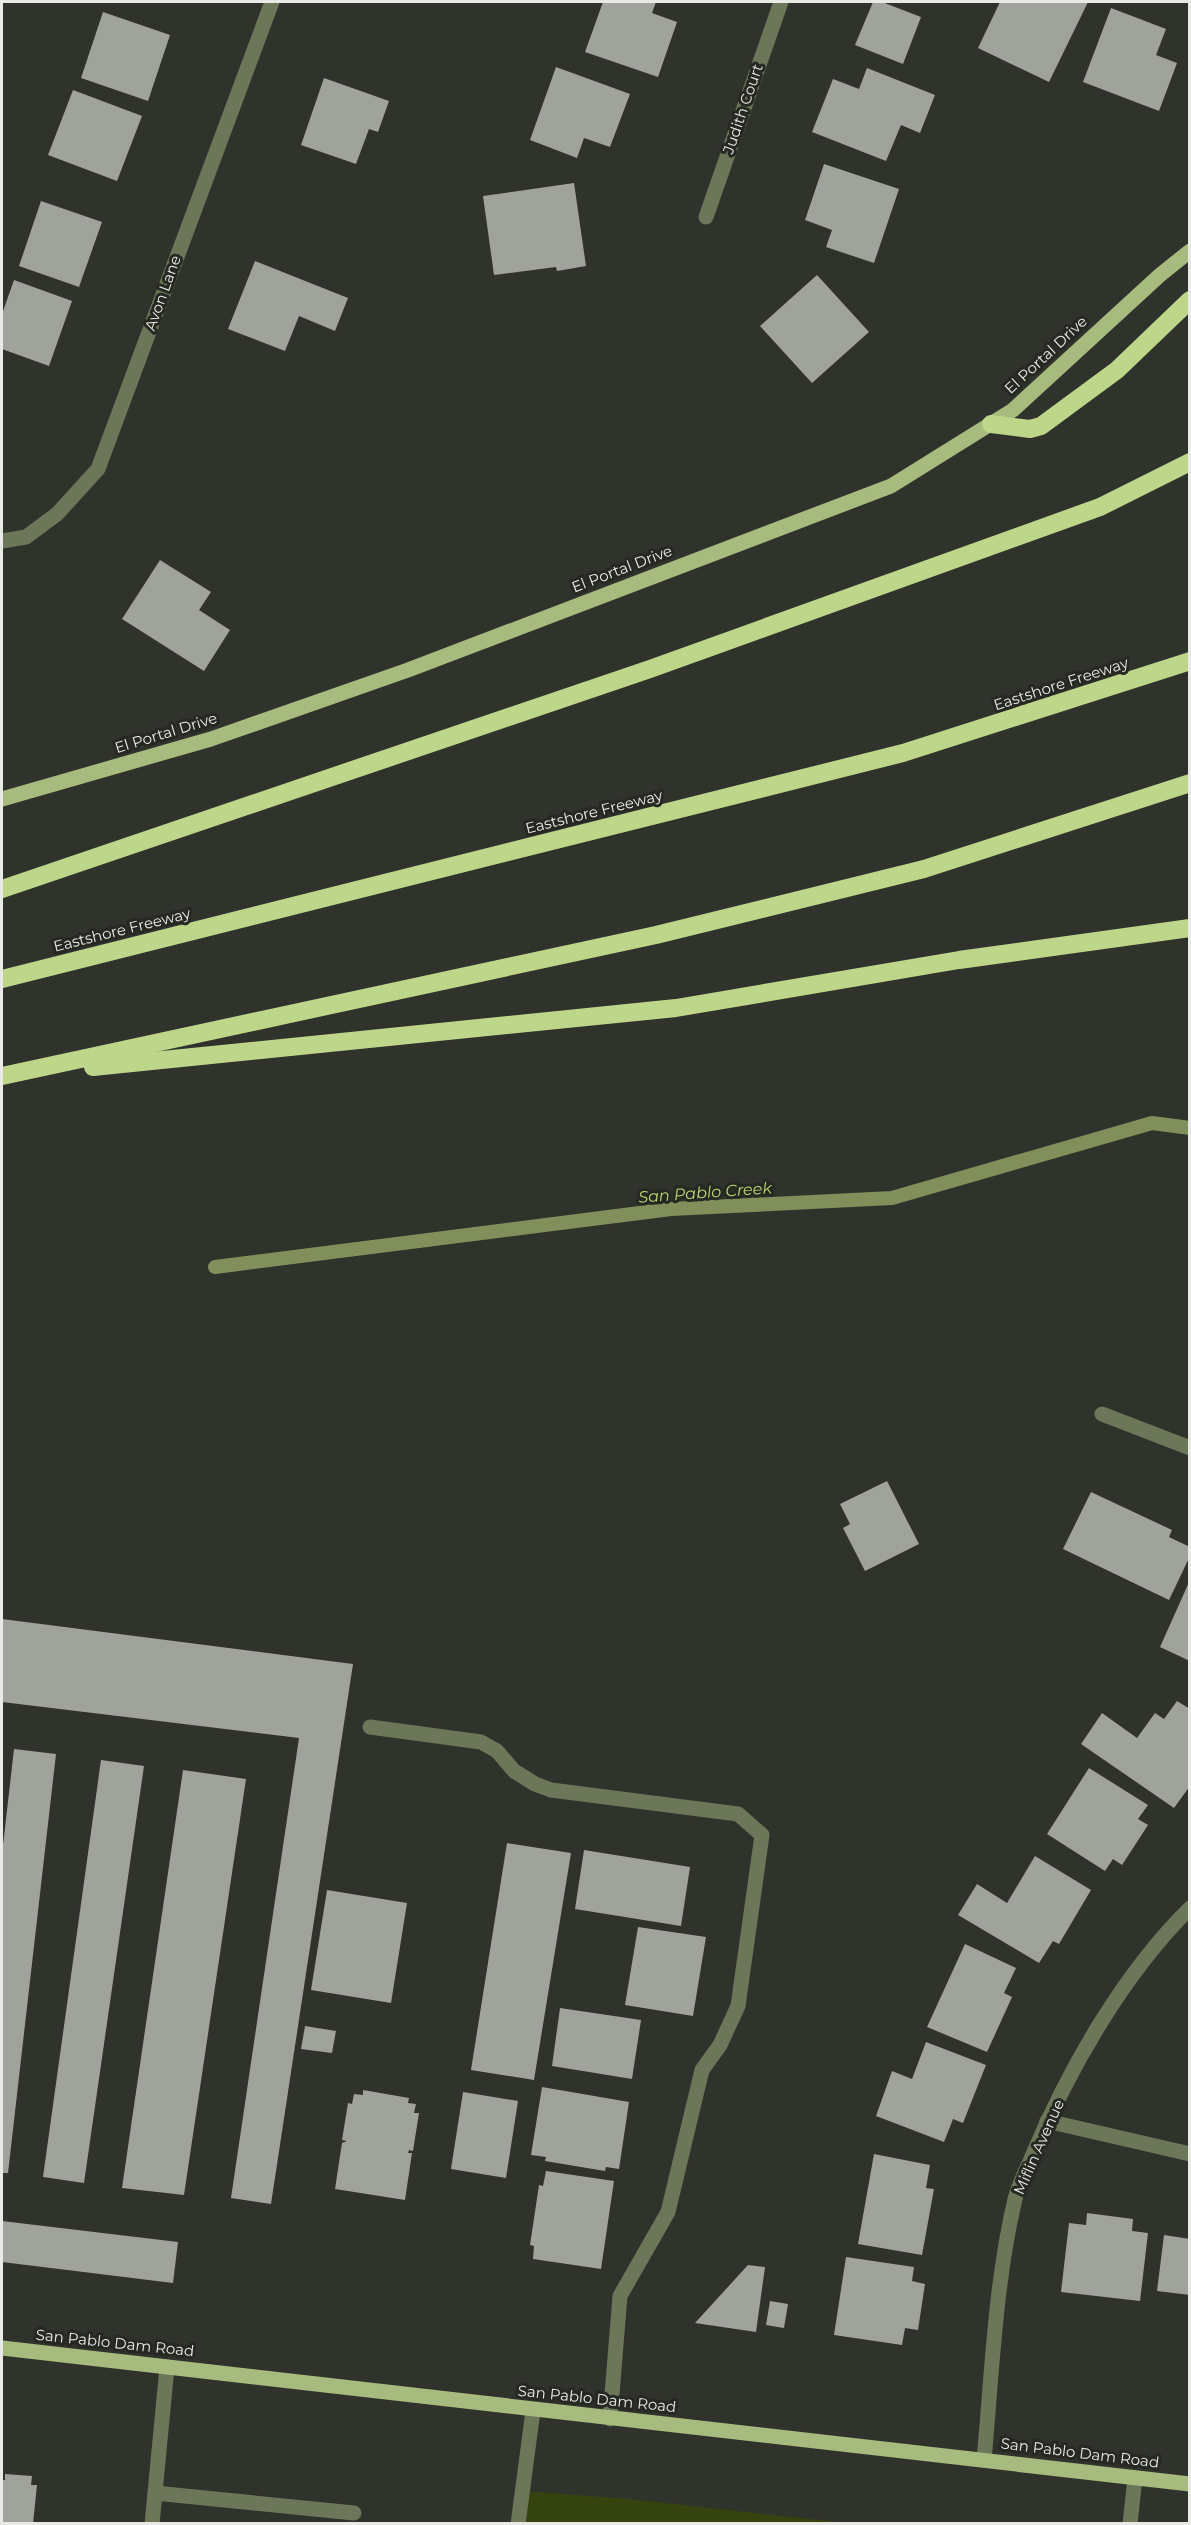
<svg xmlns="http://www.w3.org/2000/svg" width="1191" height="2525" font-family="Montserrat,sans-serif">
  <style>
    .green { fill: #35430e }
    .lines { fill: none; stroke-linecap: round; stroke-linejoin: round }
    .stream { stroke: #81905b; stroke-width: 14 }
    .building { fill: #a0a39b }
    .minor { stroke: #6c7658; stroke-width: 15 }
    .major { stroke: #a6bb7d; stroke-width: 15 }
    .highway { stroke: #bdd68a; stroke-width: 18 }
    .labels { text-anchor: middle; stroke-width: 6; stroke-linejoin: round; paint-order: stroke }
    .street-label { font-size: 15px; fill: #e9eae6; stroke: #262822 }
    .water-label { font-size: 16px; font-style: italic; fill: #bbda75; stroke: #262822 }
  </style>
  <rect width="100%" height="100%" fill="#30322c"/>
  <!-- green -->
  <path class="green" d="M524,2491L630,2499L846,2523L518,2524Z"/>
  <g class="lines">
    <!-- stream -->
    <path class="stream" d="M215,1267L671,1209L892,1198L1152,1123L1190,1128"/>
  </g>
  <!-- building -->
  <g class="building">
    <path d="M603,2H656L652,13L677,22L658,77L585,52Z"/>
    <path d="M873,2H882L921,17L903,64L855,45Z"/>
    <path d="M1000,2H1088L1049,82L978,48Z"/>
    <path d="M1111,8L1166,29L1156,55L1177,63L1159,111L1083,82Z"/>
    <path d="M103,12L170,35L148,101L81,78Z"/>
    <path d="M556,67L630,94L610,147L584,138L577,158L530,140Z"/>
    <path d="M867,68L935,95L920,133L901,125L886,161L812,132L833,79L859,89Z"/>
    <path d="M324,78L389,101L378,132L369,129L356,164L301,145Z"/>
    <path d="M73,90L142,116L117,181L48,155Z"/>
    <path d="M824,164L899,189L874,263L826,247L832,230L805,220Z"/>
    <path d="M574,183L586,266L557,271L556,267L494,275L483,196Z"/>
    <path d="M41,201L102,222L79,287L19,266Z"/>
    <path d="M255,261L348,298L335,331L299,316L285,351L228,329Z"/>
    <path d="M817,275L869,332L812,383L760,326Z"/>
    <path d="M14,280L72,301L49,366L2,349V314Z"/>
    <path d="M160,560L211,592L199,610L230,630L204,671L122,619Z"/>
    <path d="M887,1481L919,1544L865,1571L843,1528L850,1524L840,1504Z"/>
    <path d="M1091,1492L1172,1530L1169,1537L1190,1547V1556L1169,1600L1063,1549Z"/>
    <path d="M1190,1580V1661L1160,1647Z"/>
    <path d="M2,1619L353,1664L271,2204L231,2198L299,1738L2,1702Z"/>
    <path d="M1177,1701L1190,1709V1786L1174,1808L1081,1744L1102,1713L1137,1738L1155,1713L1164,1719Z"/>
    <path d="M14,1749L56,1754L8,2173H2V1854Z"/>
    <path d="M101,1760L144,1766L84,2183L43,2177Z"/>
    <path d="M1089,1768L1148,1805L1138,1819L1148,1825L1122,1865L1113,1859L1105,1871L1047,1834Z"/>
    <path d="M183,1770L246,1779L184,2195L122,2188Z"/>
    <path d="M507,1843L571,1853L534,2080L471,2070Z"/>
    <path d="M584,1850L690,1867L681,1926L575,1909Z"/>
    <path d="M1035,1856L1091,1890L1059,1944L1053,1941L1039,1963L958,1915L977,1884L1007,1903Z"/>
    <path d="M327,1890L407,1903L391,2003L311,1990Z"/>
    <path d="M638,1927L706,1937L693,2016L625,2005Z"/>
    <path d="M965,1944L1016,1968L1004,1993L1012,1997L987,2052L927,2027Z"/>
    <path d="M560,2008L641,2020L632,2079L552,2066Z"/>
    <path d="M305,2026L336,2031L332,2053L301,2049Z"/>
    <path d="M926,2042L986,2065L963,2123L953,2119L944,2142L876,2116L892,2071L912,2079Z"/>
    <path d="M542,2087L629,2102L619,2169L606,2167L605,2171L545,2161L546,2157L531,2155Z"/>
    <path d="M363,2090L409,2098L408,2103L416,2104L414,2113H419L413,2151L409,2150L408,2153H412L405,2200L335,2189L342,2143L347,2141L342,2140L348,2103L352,2104L354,2094L363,2095Z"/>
    <path d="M463,2092L518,2101L506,2178L451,2169Z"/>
    <path d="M874,2154L930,2165L926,2188L934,2189L922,2255L858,2244Z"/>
    <path d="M546,2171L614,2181L601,2269L533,2259L534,2246L530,2245L539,2185L543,2186Z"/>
    <path d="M1087,2213L1133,2219L1132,2231L1148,2233L1140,2301L1061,2292L1069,2223L1086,2225Z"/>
    <path d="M2,2221L178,2242L173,2283L2,2262Z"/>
    <path d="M1164,2235L1190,2239V2295L1157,2291Z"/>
    <path d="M846,2257L914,2267L912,2281L925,2284L918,2330L905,2328L902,2345L834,2335Z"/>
    <path d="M748,2265L765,2267L756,2332L695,2323Z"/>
    <path d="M770,2301L788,2304L784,2328L766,2325Z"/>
    <path d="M5,2474L32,2476L31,2485H37L33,2524H2V2480H5Z"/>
  </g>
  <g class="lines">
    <!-- minor -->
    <g class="minor">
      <path d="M706,217L781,2"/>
      <path d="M2,541L26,537L57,514L98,469L272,2"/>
      <path d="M1102,1414L1190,1448"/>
      <path d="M370,1727L481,1742L497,1751L514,1771L535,1784L551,1790L738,1814L762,1835L738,2006L720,2045L702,2070L668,2212L620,2296L610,2419"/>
      <path d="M1047,2121L1190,2154"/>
      <path d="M984,2460C992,2373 995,2284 1015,2199C1019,2183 1028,2167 1034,2152C1070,2067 1124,1973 1190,1908"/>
      <path d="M155,2493L354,2513"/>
      <path d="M152,2524L167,2367"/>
      <path d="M518,2524L533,2411"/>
      <path d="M1130,2524L1135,2478"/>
    </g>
    <!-- major -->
    <g class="major">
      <path d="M2,799L211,739L408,670L891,486L1013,410L1160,275L1190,251"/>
      <path d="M2,2348L1190,2484"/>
    </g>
    <!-- highway -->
    <g class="highway">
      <path d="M991,424L1030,429L1041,426L1117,370L1190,300"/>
      <path d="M2,889L650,669L1100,507L1190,462"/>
      <path d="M2,979L903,753L1190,661"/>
      <path d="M93,1067L676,1008L959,960L1190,928"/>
      <path d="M2,1076L656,935L924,869L1190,783"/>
    </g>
  </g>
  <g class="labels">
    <!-- street labels -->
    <g class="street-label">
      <text transform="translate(743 109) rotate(-71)" y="5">Judith Court</text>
      <text transform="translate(163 293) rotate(-70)" y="5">Avon Lane</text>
      <text transform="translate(1046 355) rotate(-43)" y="5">El Portal Drive</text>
      <text transform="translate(622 569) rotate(-21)" y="5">El Portal Drive</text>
      <text transform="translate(1061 684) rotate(-18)" y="5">Eastshore Freeway</text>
      <text transform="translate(166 733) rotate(-17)" y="5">El Portal Drive</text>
      <text transform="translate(594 812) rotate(-14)" y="5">Eastshore Freeway</text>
      <text transform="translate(122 930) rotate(-14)" y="5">Eastshore Freeway</text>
      <text transform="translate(1039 2147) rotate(-66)" y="5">Miflin Avenue</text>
      <text transform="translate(115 2343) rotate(6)" y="5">San Pablo Dam Road</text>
      <text transform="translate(597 2399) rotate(6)" y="5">San Pablo Dam Road</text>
      <text transform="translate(1080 2453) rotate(7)" y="5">San Pablo Dam Road</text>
    </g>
    <!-- water labels -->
    <g class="water-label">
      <text transform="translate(705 1192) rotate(-4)" y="6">San Pablo Creek</text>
    </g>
  </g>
  <!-- border -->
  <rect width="1191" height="2525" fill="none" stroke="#e9eae6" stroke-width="6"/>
</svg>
